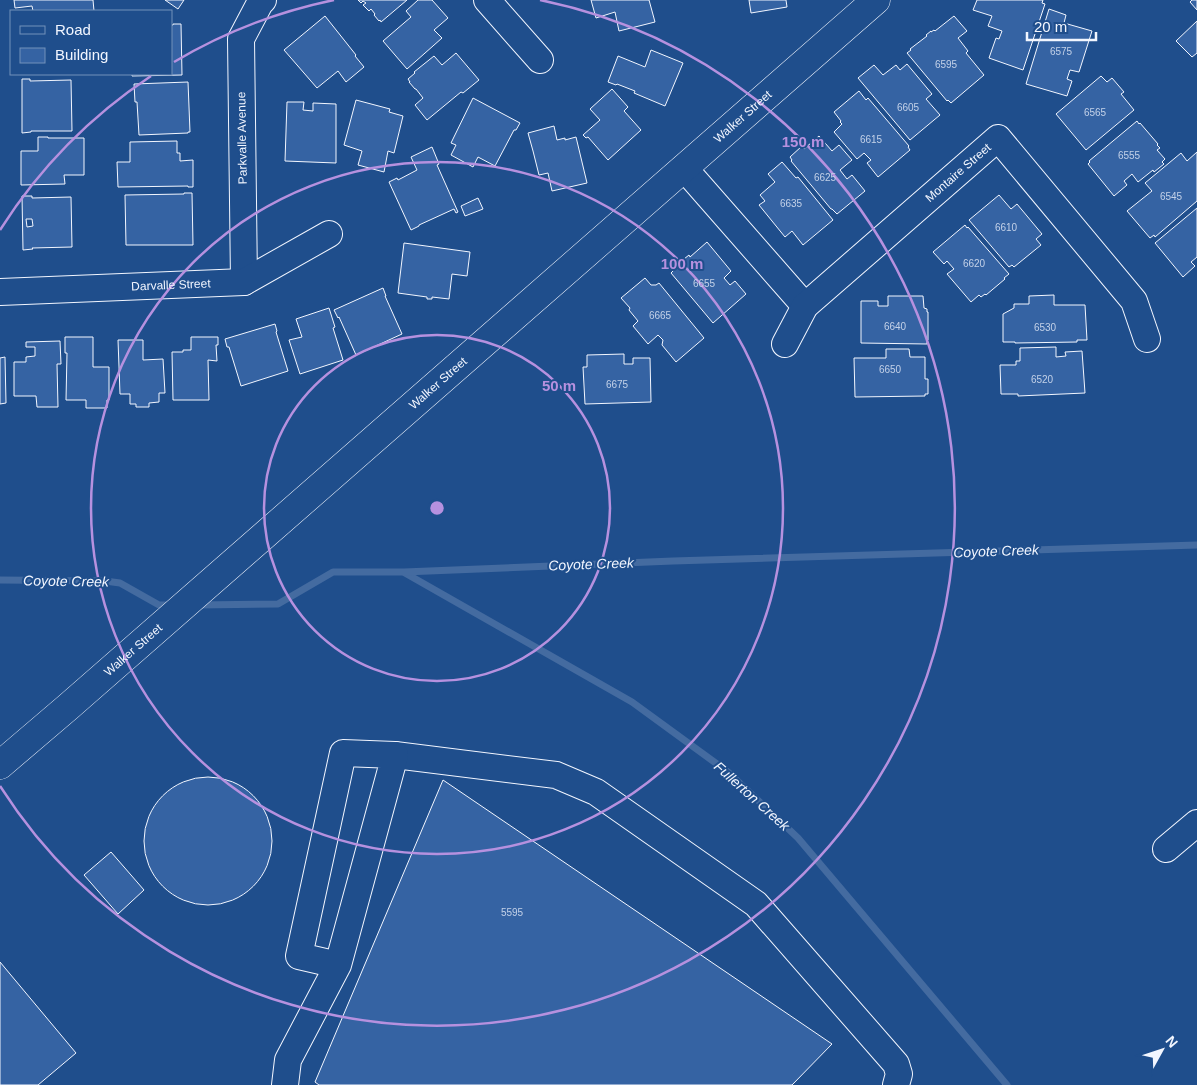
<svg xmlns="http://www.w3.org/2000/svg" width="1197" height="1085" font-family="Helvetica,sans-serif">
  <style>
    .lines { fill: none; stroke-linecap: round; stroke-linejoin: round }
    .stream { stroke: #446ba0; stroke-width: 7 }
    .building { fill: #3563a3; stroke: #f2f6ff; fill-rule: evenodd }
    .minor-casing { stroke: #f2f6ff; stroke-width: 28 }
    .major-casing { stroke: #f2f6ff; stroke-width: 29 }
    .minor { stroke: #1f4e8c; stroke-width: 26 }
    .major { stroke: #1f4e8c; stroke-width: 28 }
    .ring { fill: none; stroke: #b691df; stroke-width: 2.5 }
    .labels { text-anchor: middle; stroke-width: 4; stroke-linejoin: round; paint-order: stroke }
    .number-label { font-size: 10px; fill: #c3d1e8 }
    .street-label { font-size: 12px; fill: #f2f6ff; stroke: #1f4e8c }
    .water-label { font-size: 14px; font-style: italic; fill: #f2f6ff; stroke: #1f4e8c }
    .centre { fill: #b691df; stroke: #1f4e8c; stroke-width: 2.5 }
    .ring-label { font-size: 15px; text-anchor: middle; font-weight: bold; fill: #b691df; stroke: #1f4e8c; stroke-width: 4; stroke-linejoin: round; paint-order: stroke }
  </style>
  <rect width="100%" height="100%" fill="#1f4e8c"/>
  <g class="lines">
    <!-- stream -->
    <g class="stream">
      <path d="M405,573L632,702L728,772L798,838L1007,1085"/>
      <path d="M0,580L105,581L120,583L159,605H173"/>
      <path d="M197,605L278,604L333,572H404L673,561L1197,545"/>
    </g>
  </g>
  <!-- building -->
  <g class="building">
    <path d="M14,0H93L94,11H33L32,6L15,8Z"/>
    <path d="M165,0H184L178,9Z"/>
    <path d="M358,0H407L381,22L380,20L379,21L374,15L375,14L371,9L369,11L363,5L366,3L363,1L361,3Z"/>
    <path d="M418,0H432L448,18L434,30L442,38L407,69L383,41L411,17L406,11Z"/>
    <path d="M591,0H649L655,22L619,31L615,12L596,18Z"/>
    <path d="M749,0H786L787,7L751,13Z"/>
    <path d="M977,0H1043L1042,3L1045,4L1023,70L989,58L996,38L999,39L1002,31L988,26L992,16L973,10Z"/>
    <path d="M1192,0H1197V10L1190,2Z"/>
    <path d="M1049,9L1066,15L1064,23L1092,31L1079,72L1070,70L1067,79L1072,81L1067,96L1026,84Z"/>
    <path d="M325,16L356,55L355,56L364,67L346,82L338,71L317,88L284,50Z"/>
    <path d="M954,16L967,31L958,38L968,51L966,53L984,75L951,103L948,100L947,101L907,53L911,50L910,49L927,36L926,35L931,31V32L934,30L935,31Z"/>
    <path d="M1197,21V53L1192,57L1176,41Z"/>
    <path d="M173,24H181L182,75L132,76V74H171V25H173Z"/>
    <path d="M651,50L683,63L665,106L634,93L635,91L617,84L616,85L608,82L618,56L645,67Z"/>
    <path d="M456,53L479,80L463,93L461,92L427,120L415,105L423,98L416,89H415L409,82H410L408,79L415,73L414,72L434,56L442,65Z"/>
    <path d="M907,64L932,94L926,99L940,115L910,140L858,78L874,65L883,75L896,65L900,70Z"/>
    <path d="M1101,76L1107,82L1112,78L1124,92L1121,94L1134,110L1086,150L1056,114Z"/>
    <path d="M22,79H30V81L71,80L72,131H31V132L22,133Z"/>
    <path d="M188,82L190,132H188V133L139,135L137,102H135L134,84Z"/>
    <path d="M612,89L628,107L624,111L641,130L608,160L588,137L586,138L583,135L600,120L590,109Z"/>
    <path d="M859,91L866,100L868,98L909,146L908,147L910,150L878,177L867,163L871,160L864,153L857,159L834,132L842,124L840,122L841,121L834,112Z"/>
    <path d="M473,98L520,123L516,130H514L495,166L478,157L473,167L451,155L456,145L451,143Z"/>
    <path d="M356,100L390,109L389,112L403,116L394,153L388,151L384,172L358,165L362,151L344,145Z"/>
    <path d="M287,102H304L303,110L313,111V103L336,104V163L285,161Z"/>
    <path d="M1137,121L1139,124L1140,123L1158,144L1157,145L1160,148L1157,150L1165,159L1162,162L1164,164L1154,172L1153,170L1138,182L1132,174L1124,181L1127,185L1114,196L1088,164L1090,162L1089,161Z"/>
    <path d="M554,126L557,140L565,138V140L576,137L587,183L552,191L548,173L539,175L533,151L528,133Z"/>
    <path d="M819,136L832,151L839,145L852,160L840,170L847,179L852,175L865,191L837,214L832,209H831L791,161L792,160L790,157L802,146L804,149Z"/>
    <path d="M38,137H48V138H84V175H64L65,184L21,185V151H38Z"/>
    <path d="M177,141V153H180V161L193,160V187H188V186L118,187L117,162H130V142Z"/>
    <path d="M432,147L439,164L437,165L458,212L456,213L454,209L419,225V226L411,230L389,182L397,178L398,180L417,170L411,157Z"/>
    <path d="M1197,152V201L1155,237L1154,235L1150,238L1127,211L1152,191L1145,183L1181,153L1187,161Z"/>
    <path d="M782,162L796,178L798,177L833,220L803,245L792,231L785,237L759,205L765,201L760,195L775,182L768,174Z"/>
    <path d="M184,193H192L193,245H126L125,195L184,194Z"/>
    <path d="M999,195L1011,209L1017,204L1042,234L1036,239L1041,245L1014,267L1012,265L1009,267L969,220Z"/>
    <path d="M22,196H32V198L71,197L72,247L32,248L33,249L23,250ZM26,219H32L33,226L27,227Z"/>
    <path d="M478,198L483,209L465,216L461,206Z"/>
    <path d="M1197,208V257L1191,262L1195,266L1183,277L1155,243Z"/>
    <path d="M965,225L967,228L968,227L1009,274L1004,278L1005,279L986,295L985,294L981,297L979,295L971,302L947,274L954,269L947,261L944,264L933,252Z"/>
    <path d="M707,242L731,271L724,278L730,285L735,281L746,294L713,323L671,273L674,270L673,268L681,262L682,263L685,261L684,259L689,255L690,257Z"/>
    <path d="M404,243L470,252L467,276L452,274L449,299L432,297V299H427V297L398,293Z"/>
    <path d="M645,278L651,285H656L659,283L704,338L676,362L662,345L663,340L658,335L648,344L633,326L638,321L629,310L630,308L621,298Z"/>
    <path d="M383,288L386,296H385L402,334L356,355L339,317L338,318L334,310Z"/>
    <path d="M1054,295V305H1085L1087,340H1077V342L1015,343V342H1003V314L1014,308V304H1029V296Z"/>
    <path d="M888,296H923L924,308L927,309V312H928V340L927,339V344L861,343V301H878V306H888Z"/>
    <path d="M329,308L335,327L333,328L343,360L300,374L289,340L302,337L296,319Z"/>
    <path d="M275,324L277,331L276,332L288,371L241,386L229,347H227L225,339Z"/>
    <path d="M65,337H93V367H109V400H107V408H86V400H66L67,353H65Z"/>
    <path d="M191,337H218V345H216L217,361L208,360L209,400H173L172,352H183V350H191Z"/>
    <path d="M118,340H143V360L163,359L165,393H159V402L149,403V407H136V404H130V394H120Z"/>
    <path d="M60,341L61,364H57L58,407H37L36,396H14V362H26V357L35,356V347H26V342Z"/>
    <path d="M1056,347V357L1066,356L1065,352L1082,351L1085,393L1018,396V394H1001L1000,365H1016V361H1020V348Z"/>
    <path d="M886,349H909L910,357H925V379H928V394H925V396L855,397L854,358H886Z"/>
    <path d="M624,354V364H633V358H650L651,402L585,404L583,367H587V355Z"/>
    <path d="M5,357L6,403L0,404V358Z"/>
    <circle cx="208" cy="841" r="64"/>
    <path d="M443,780L832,1044L792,1085H319L315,1082Z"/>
    <path d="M111,852L144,890L118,914L84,875Z"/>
    <path d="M0,962L76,1053L38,1085H0Z"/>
  </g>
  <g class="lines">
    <defs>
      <g id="minor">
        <path d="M487,0L540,60"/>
        <path d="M684,168L805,306"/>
        <path d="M244,282L241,39L260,3L263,0"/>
        <path id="s1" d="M0,292L244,282L329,234"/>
        <path id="s2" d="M785,344L805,306L998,138L1134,301L1147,339"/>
        <path d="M395,755L556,775L596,792L756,904L896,1064L899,1074L896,1085"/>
        <path d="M1166,849L1197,823"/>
        <path d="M285,1085L288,1060L338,965L395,755L343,753L299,956L338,965"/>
      </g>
      <g id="major">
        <path id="s3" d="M0,765L68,707L876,0"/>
      </g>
    </defs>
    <!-- minor casing -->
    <use href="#minor" class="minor-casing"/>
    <!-- major casing -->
    <use href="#major" class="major-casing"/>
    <!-- minor -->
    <use href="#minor" class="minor"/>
    <!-- major -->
    <use href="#major" class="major"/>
  </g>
  <!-- distance rings -->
  <g class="ring">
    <circle cx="437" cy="508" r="173"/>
    <circle cx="437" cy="508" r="346"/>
    <path d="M0 230A518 518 0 0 1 151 76M174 62A518 518 0 0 1 334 0M540 0A518 518 0 1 1 0 786"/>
  </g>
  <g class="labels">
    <!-- number labels -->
    <g class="number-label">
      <text x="1061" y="55">6575</text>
      <text x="946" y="68">6595</text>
      <text x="908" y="111">6605</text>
      <text x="1095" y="116">6565</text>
      <text x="871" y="143">6615</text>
      <text x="1129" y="159">6555</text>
      <text x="825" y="181">6625</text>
      <text x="1171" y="200">6545</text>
      <text x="791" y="207">6635</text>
      <text x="1006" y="231">6610</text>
      <text x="974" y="267">6620</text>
      <text x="704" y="287">6655</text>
      <text x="660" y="319">6665</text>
      <text x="895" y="330">6640</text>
      <text x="1045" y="331">6530</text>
      <text x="890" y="373">6650</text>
      <text x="1042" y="383">6520</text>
      <text x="617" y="388">6675</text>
      <text x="512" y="916">5595</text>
    </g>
    <!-- street labels -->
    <g class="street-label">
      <text dy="4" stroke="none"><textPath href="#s3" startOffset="986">Walker Street</textPath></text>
      <text transform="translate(242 138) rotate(-91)" y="4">Parkvalle Avenue</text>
      <text dy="4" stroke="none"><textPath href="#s2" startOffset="246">Montaire Street</textPath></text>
      <text dy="4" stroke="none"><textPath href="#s1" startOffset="171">Darvalle Street</textPath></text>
      <text dy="4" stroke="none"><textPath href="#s3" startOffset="581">Walker Street</textPath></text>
      <text dy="4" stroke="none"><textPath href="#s3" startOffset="176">Walker Street</textPath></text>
    </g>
    <!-- water labels -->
    <g class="water-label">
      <text transform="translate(996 551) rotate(-2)" y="5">Coyote Creek</text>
      <text transform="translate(591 564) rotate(-2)" y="5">Coyote Creek</text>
      <text transform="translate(66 581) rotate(1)" y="5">Coyote Creek</text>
      <text transform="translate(752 796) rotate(42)" y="5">Fullerton Creek</text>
    </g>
  </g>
  <circle cx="437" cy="508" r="8" class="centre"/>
  <g class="ring-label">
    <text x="803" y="147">150 m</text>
    <text x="682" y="269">100 m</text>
    <text x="559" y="391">50 m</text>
  </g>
  <!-- legend -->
  <rect x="10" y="10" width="162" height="65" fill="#1f4e8c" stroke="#7391ba"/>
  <rect x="20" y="26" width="25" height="8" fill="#1f4e8c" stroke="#7391ba"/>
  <text x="55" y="35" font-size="15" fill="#f2f6ff">Road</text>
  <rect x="20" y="48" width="25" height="15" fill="#3563a3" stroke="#7391ba"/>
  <text x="55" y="60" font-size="15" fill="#f2f6ff">Building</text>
  <!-- north arrow -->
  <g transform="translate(1162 1050) rotate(50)" stroke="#1f4e8c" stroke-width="4" paint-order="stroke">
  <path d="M0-4L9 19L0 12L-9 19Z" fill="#f2f6ff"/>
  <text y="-8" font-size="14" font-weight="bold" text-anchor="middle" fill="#f2f6ff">N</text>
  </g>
  <!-- scale -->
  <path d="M1027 32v8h69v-8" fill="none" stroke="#f2f6ff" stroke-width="2.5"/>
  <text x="1034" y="32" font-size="15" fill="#f2f6ff" stroke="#1f4e8c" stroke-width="4" paint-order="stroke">20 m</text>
</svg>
